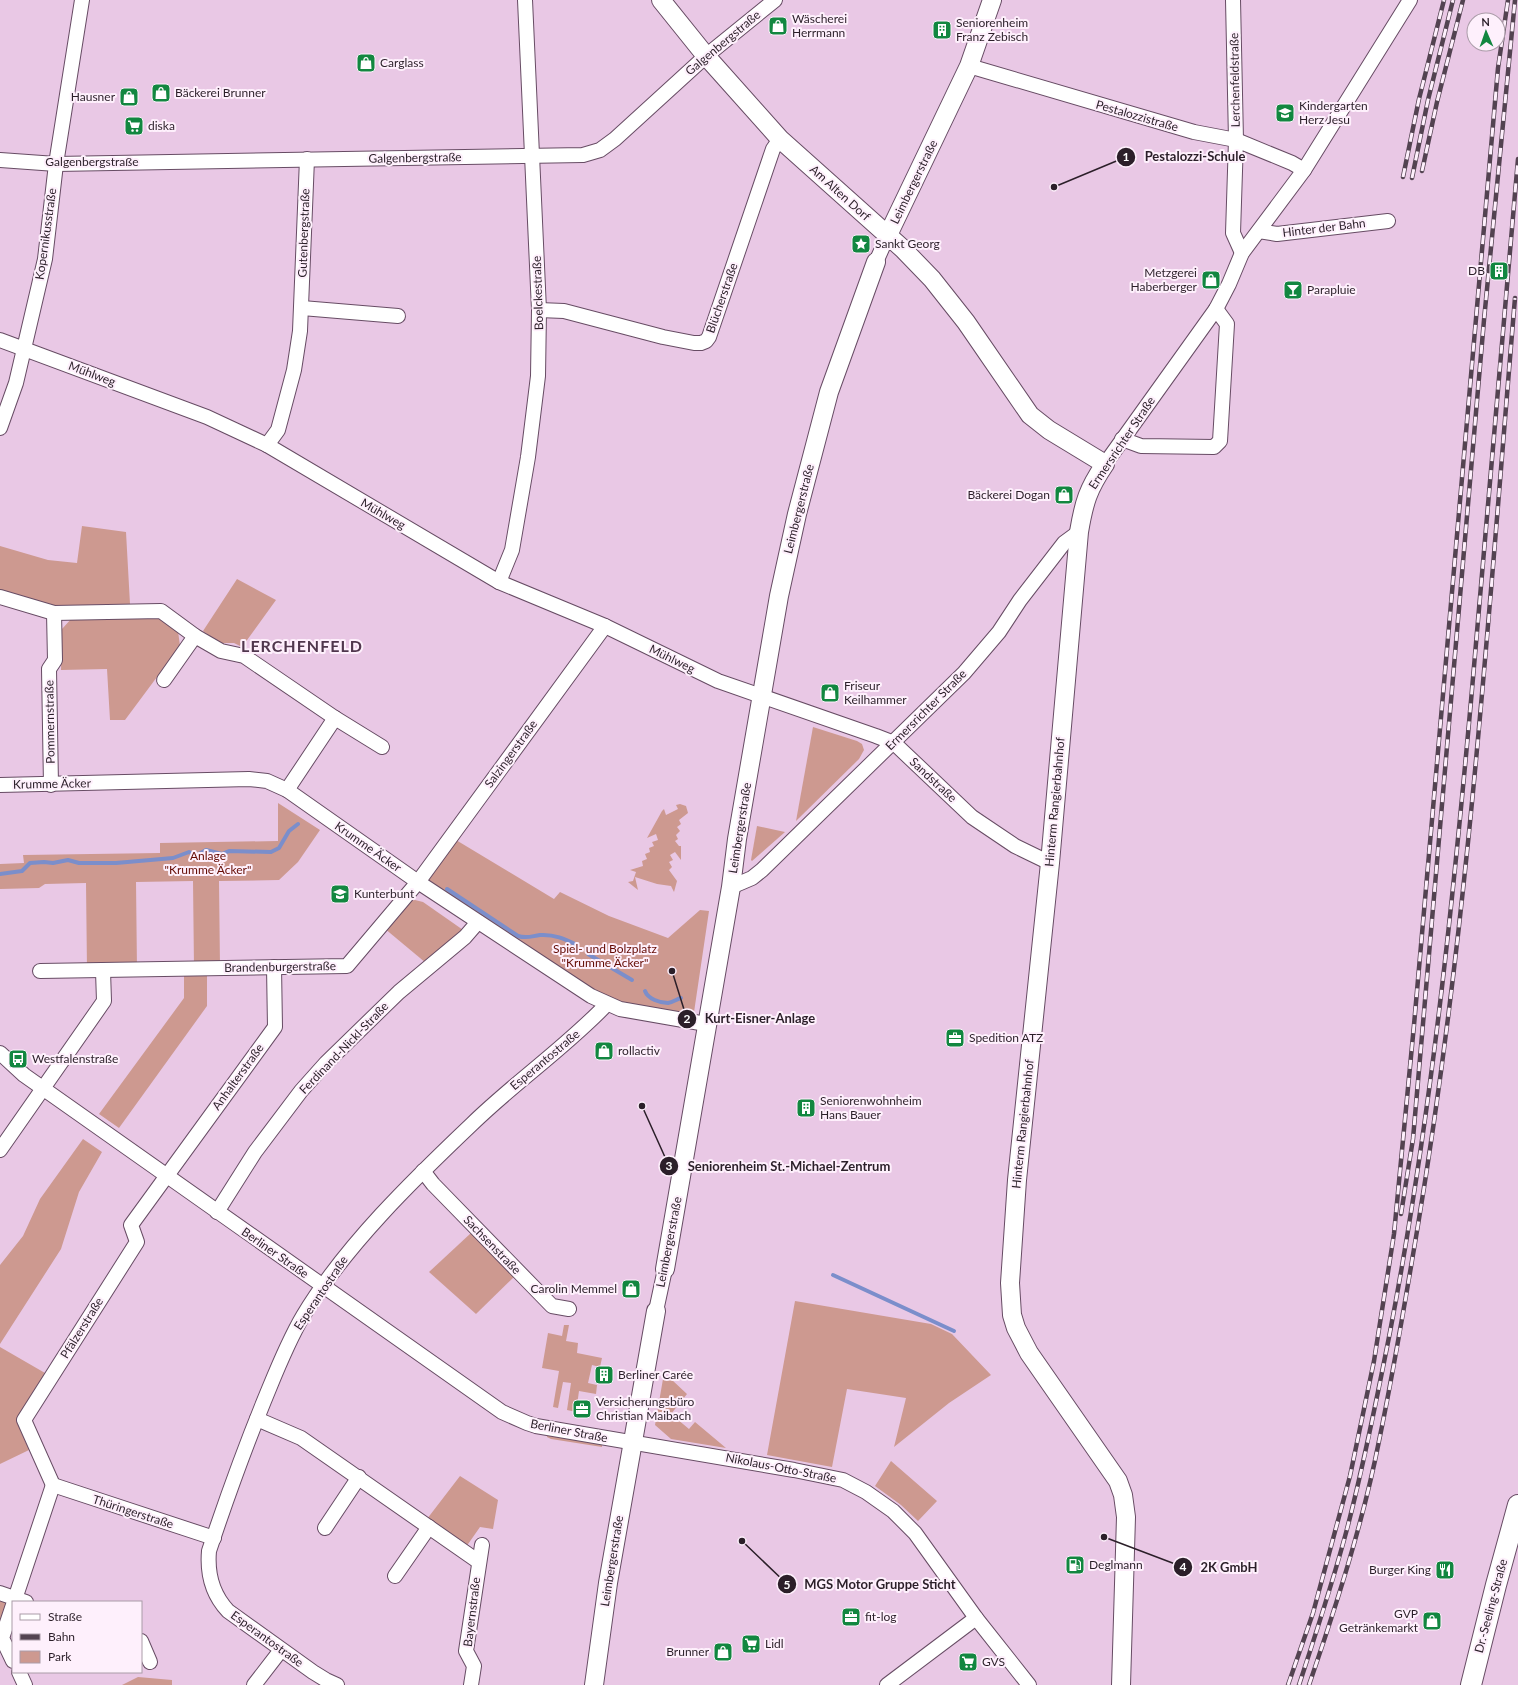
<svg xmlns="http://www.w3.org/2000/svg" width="1518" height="1685" font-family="Lato,sans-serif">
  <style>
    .green { fill: #cd9990 }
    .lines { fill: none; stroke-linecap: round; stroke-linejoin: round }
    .stream { stroke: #7b8ecb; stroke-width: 4 }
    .minor-casing { stroke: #674c64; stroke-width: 16 }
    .tertiary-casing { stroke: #674c64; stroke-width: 20 }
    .secondary-casing { stroke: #674c64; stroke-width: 22 }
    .minor { stroke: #fff; stroke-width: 14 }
    .tertiary { stroke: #fff; stroke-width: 18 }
    .secondary { stroke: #fff; stroke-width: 20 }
    .rail-casing { stroke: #534351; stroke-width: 4.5 }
    .rail { stroke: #fef0fc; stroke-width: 3; stroke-dasharray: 9; stroke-linecap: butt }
    .labels { text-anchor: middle; stroke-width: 4; stroke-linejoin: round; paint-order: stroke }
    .poi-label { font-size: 12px; fill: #2b1f29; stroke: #fef0fc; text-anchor: start }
    .street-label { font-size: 12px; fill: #2b1f29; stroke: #fef0fc }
    .park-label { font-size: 12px; fill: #640b04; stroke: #fef0fc }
    .district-label { font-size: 16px; font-weight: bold; letter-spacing: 1px; fill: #50364d; stroke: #fef0fc }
    .leader { fill: none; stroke: #2b1f29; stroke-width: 1.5 }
    .callout-dot { fill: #2b1f29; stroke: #fef0fc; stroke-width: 1.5 }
    .mark-label { font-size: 12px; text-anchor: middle; font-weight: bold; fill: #fff }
    .callout-label { font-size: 13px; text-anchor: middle; font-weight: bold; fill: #2b1f29; stroke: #fef0fc; stroke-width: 4; stroke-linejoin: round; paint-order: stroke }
  </style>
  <rect width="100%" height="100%" fill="#e9c8e5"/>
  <!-- green -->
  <g class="green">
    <path d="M82,526L126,532L130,604L40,606L0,593V546L48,560L77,563Z"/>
    <path d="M237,579L276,600L242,647L234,643H219L203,631Z"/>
    <path d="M157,617L178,631L180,646L125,720H110L107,669L61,670L62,629L72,618Z"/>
    <path d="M813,727L857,741L862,744L864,750L859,759L796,821Z"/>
    <path d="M278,803L320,830L298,862L279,880L219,881L220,967L207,968V1006L119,1128L99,1114L184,998V968H194L193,881L136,882L137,970H87L86,883L45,884L39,888L0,889V864L24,863L23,855L160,853V843L278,841Z"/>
    <path d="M680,804L686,806L688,813L679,820L681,824L677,827L680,831L676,835L678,839L675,841L679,846H681V860L675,852L670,855L673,860L669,862L672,867L669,870L677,881L674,892L671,886L657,884L635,877L638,890L628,882L633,881L636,872L630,870L643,866L642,861L647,859L645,854L650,852L649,848L654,846L652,842L658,840L656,834L647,838L662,811L664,809L666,815L678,809L676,805Z"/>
    <path d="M757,826L785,832L752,861L751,860Z"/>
    <path d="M451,837L554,899L560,892L609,916L668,938L700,910L709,911L693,1019L619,1003L592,994L424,880Z"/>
    <path d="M415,900L423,902L466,932L426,963L384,928L406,902Z"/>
    <path d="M83,1139L102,1152L79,1192L61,1249L0,1344V1265L23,1236L40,1199Z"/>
    <path d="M471,1233L515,1276L476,1314L429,1272Z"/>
    <path d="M795,1301L931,1324L952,1334L991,1375L949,1403L894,1447L906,1398L847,1389L832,1467L767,1455Z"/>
    <path d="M564,1325H569L566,1341L578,1343L577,1353L602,1358L600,1367L592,1365L588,1383L597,1385L596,1394L579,1391L576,1412L567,1410L571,1383L563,1382L558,1408L553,1407L559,1371L542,1368L548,1333L562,1336Z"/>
    <path d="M0,1347L45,1373L16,1420L29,1450L0,1464Z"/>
    <path d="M663,1379L672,1380L687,1394L671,1414L689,1429L695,1422L726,1448L671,1439L655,1425Z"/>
    <path d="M547,1435L602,1445V1447L551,1439L547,1437Z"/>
    <path d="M891,1461L937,1501L918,1521L901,1505L875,1486Z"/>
    <path d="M460,1476L498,1500L493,1529L480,1527L466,1547L427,1519Z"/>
    <path d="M0,1593L15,1598L0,1639Z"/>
    <path d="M138,1677L172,1680V1685H122Z"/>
  </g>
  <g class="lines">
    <!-- stream -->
    <g class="stream">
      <path d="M0,874L22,871L30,863L44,862L53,863L68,860L79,863H116L173,858L189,852L197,855L206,850L222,854L229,851L271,852L279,848L289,831L298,824"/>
      <path d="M447,889L518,936C527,939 532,936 540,935C554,934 565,939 577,945"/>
      <path d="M588,954L632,980"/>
      <path d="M645,991C648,999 660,1003 668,1003C673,1002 677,999 681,998"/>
      <path d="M833,1275L954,1331"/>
    </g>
    <defs>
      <g id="minor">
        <path d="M1233,0L1236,140L1233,233L1242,253"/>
        <path d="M969,66L1194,132L1236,140L1292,163L1304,170"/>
        <path d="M0,160L56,164L583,155L600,150L615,139L706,56L775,0"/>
        <path d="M1259,231L1277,234L1388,221"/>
        <path d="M876,262L888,235"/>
        <path d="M302,308L398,316"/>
        <path d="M539,310L564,311L663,337L694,343H701L706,341L709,337L773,149L780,139"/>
        <path d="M0,340L207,417L267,445L499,582L605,626L718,681L876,736L894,743L972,817L1015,846L1050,863"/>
        <path d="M0,428L16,383L45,259L56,164L82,0"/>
        <path d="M1122,439L1141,446L1214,447L1220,441L1227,324L1216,309"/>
        <path d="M267,445L278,430L294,370L300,331L307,159"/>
        <path d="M1105,464L1216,309L1229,284L1242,253L1304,170L1410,0"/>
        <path d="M499,582L512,550L528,457L538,376L539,310L525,0"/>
        <path d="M0,597L54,613L161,611L195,636L221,651L244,656L335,718L382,747"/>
        <path d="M164,680L195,636"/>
        <path d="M0,785L249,779L267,781L287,790L418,882L591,996L620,1009L706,1024"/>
        <path d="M51,785L49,669L55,660L54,613"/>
        <path d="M287,790L335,718"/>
        <path d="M731,887L752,878L762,870L964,673L999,632L1020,600L1064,543L1079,532"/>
        <path d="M40,971L347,966L418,882L605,626"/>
        <path d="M0,1053L24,1075L502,1412L527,1423L536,1426L794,1470L843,1480L866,1492L893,1511L915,1533L976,1618L1029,1685"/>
        <path d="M0,1150L104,1001L103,971"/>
        <path d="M423,1171L433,1184L552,1306L569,1309"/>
        <path d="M217,1212L255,1152L301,1091L326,1063L399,992L465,937L478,922"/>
        <path d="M656,1311L665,1269"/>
        <path d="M257,1419L301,1438L479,1562"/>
        <path d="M53,1485L24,1420L137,1242L131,1225L275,1027L274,967"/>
        <path d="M53,1485L214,1538"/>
        <path d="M325,1528L359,1477"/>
        <path d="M395,1576L429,1527"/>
        <path d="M0,1593L26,1602"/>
        <path d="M14,1602L53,1485"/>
        <path d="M13,1605L2,1638L13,1661"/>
        <path d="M141,1641L150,1662"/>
        <path d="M19,1672L25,1685"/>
        <path d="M254,1685L281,1650"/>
        <path d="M337,1685L326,1680L313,1672L228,1611C212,1594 207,1574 209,1551C226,1500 244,1450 264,1401C276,1372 287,1343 303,1316C345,1246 413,1180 472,1124C515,1082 565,1048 607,1004"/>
        <path d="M471,1685L474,1666L466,1651L482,1545"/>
        <path d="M887,1685L976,1618"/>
      </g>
      <g id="tertiary">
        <path d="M661,0L706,56L780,139L903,249L932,279L966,322L1030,415L1049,430L1105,464C1088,489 1084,502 1079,532L1050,863L1017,1180L1010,1283L1012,1315L1016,1328L1029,1353L1118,1481L1123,1495L1126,1517L1121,1685"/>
        <path d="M888,235L969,66L992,0"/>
        <path d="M665,1269L731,887L737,839L779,596L797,514L829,392L876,262"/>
        <path d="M594,1685L608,1583L656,1311"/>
      </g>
      <path id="secondary" d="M1471,1685L1496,1585L1518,1505"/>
    </defs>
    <!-- minor casing -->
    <use href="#minor" class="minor-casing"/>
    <!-- tertiary casing -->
    <use href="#tertiary" class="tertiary-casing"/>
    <!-- secondary casing -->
    <use href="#secondary" class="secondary-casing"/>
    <!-- minor -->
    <use href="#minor" class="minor"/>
    <!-- tertiary -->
    <use href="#tertiary" class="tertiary"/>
    <!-- secondary -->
    <use href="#secondary" class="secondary"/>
    <defs>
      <g id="rail">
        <path d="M1422,171L1437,102L1463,0"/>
        <path d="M1403,177L1419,99L1444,0"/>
        <path d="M1412,178L1428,100L1453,0"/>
        <path d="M1401,1214L1413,1139L1484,320L1515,0"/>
        <path d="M1288,1685L1313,1613L1350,1476L1374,1361L1394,1234L1414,1025L1498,68L1508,0"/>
        <path d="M1299,1685C1316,1633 1333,1582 1347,1529C1364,1464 1377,1398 1390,1332C1430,1123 1452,912 1471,701C1487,520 1502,340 1518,159"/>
        <path d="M1309,1685C1336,1606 1363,1523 1379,1441C1394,1369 1406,1297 1418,1225C1469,918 1489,607 1515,298"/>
      </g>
    </defs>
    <!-- rail casing -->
    <use href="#rail" class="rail-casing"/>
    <!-- rail -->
    <use href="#rail" class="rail"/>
  </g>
  <!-- icons -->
  <defs>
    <symbol id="shop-square" viewBox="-11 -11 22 22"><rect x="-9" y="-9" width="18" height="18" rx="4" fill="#128740" stroke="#fef0fc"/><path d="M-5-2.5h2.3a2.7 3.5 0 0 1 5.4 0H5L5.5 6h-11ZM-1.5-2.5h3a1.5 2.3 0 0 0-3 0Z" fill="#fff"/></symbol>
    <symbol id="building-square" viewBox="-11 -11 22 22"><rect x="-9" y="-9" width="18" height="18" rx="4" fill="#128740" stroke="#fef0fc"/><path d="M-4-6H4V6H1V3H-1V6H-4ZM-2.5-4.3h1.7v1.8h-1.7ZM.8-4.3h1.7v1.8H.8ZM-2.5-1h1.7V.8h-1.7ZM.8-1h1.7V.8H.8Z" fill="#fff"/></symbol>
    <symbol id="school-square" viewBox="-11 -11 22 22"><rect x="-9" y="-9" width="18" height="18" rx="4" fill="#128740" stroke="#fef0fc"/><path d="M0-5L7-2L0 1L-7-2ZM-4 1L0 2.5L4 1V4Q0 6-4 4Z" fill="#fff"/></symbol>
    <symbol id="supermarket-square" viewBox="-11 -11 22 22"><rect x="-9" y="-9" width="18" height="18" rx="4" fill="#128740" stroke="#fef0fc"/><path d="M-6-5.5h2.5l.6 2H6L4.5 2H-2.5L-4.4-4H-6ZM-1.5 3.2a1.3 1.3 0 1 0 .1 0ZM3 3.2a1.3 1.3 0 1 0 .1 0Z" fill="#fff"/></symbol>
    <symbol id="sight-square" viewBox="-11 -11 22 22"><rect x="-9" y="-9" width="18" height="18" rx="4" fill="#128740" stroke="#fef0fc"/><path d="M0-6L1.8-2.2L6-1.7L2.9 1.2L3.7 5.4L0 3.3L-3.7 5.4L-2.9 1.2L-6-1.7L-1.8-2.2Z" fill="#fff"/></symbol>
    <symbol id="bar-square" viewBox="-11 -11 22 22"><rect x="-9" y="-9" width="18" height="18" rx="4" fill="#128740" stroke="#fef0fc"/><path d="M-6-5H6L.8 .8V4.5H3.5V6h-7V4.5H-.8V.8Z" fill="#fff"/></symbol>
    <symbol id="office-square" viewBox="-11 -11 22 22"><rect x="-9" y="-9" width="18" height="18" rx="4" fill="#128740" stroke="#fef0fc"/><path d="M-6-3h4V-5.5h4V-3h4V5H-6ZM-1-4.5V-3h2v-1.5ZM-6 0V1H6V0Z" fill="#fff"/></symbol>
    <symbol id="bus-square" viewBox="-11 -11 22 22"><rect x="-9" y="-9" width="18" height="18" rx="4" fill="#128740" stroke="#fef0fc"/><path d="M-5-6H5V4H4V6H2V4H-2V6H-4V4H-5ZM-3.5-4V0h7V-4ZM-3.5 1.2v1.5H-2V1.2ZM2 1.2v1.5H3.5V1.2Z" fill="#fff"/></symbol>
    <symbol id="fuel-square" viewBox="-11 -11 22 22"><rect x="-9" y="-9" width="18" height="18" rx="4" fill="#128740" stroke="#fef0fc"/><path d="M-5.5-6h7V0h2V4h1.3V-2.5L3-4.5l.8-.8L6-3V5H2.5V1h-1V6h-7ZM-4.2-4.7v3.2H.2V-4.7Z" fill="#fff"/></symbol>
    <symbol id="restaurant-square" viewBox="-11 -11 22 22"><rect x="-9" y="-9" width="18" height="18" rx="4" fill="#128740" stroke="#fef0fc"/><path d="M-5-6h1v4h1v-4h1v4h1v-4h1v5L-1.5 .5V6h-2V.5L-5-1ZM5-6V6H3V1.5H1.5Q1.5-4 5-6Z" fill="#fff"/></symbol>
  </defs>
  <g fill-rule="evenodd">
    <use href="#shop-square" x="767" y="15" width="22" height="22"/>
    <use href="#building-square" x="931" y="19" width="22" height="22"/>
    <use href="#shop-square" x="355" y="52" width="22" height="22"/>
    <use href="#shop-square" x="150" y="82" width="22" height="22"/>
    <use href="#shop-square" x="118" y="86" width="22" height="22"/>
    <use href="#school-square" x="1274" y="102" width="22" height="22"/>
    <use href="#supermarket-square" x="123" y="115" width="22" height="22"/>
    <use href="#sight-square" x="850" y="233" width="22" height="22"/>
    <use href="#building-square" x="1488" y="260" width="22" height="22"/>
    <use href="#shop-square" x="1200" y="269" width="22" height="22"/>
    <use href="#bar-square" x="1282" y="279" width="22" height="22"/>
    <use href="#shop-square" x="1053" y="484" width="22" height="22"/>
    <use href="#shop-square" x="819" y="682" width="22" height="22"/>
    <use href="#school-square" x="329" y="883" width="22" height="22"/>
    <use href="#office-square" x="944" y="1027" width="22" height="22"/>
    <use href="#shop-square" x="593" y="1040" width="22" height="22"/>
    <use href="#bus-square" x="7" y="1048" width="22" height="22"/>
    <use href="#building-square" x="795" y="1097" width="22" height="22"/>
    <use href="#shop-square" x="620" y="1278" width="22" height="22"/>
    <use href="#building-square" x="593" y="1364" width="22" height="22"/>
    <use href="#office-square" x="571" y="1398" width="22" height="22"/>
    <use href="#fuel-square" x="1064" y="1554" width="22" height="22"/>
    <use href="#restaurant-square" x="1434" y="1559" width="22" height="22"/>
    <use href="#office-square" x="840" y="1606" width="22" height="22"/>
    <use href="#shop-square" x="1421" y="1610" width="22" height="22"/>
    <use href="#supermarket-square" x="740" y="1633" width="22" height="22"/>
    <use href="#shop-square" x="712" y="1641" width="22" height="22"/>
    <use href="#supermarket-square" x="957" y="1651" width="22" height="22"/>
  </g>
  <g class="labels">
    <!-- poi labels -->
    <g class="poi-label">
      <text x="792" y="23">Wäscherei<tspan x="792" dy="14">Herrmann</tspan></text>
      <text x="956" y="27">Seniorenheim<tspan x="956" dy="14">Franz Zebisch</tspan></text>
      <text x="380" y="67">Carglass</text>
      <text x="175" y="97">Bäckerei Brunner</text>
      <text x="115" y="101" text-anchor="end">Hausner</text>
      <text x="1299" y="110">Kindergarten<tspan x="1299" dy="14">Herz Jesu</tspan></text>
      <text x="148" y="130">diska</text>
      <text x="875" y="248">Sankt Georg</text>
      <text x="1485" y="275" text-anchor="end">DB</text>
      <text x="1197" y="277" text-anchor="end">Metzgerei<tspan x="1197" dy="14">Haberberger</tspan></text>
      <text x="1307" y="294">Parapluie</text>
      <text x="1050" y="499" text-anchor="end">Bäckerei Dogan</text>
      <text x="844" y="690">Friseur<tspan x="844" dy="14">Keilhammer</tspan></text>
      <text x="354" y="898">Kunterbunt</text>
      <text x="969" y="1042">Spedition ATZ</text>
      <text x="618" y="1055">rollactiv</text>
      <text x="32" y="1063">Westfalenstraße</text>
      <text x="820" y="1105">Seniorenwohnheim<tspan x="820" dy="14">Hans Bauer</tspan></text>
      <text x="617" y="1293" text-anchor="end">Carolin Memmel</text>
      <text x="618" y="1379">Berliner Carée</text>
      <text x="596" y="1406">Versicherungsbüro<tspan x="596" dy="14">Christian Maibach</tspan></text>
      <text x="1089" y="1569">Deglmann</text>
      <text x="1431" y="1574" text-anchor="end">Burger King</text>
      <text x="1418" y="1618" text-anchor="end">GVP<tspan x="1418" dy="14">Getränkemarkt</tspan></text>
      <text x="865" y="1621">fit-log</text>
      <text x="765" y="1648">Lidl</text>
      <text x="709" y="1656" text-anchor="end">Brunner</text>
      <text x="982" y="1666">GVS</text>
    </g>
    <!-- street labels -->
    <g class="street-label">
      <text transform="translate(723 43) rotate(-40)" y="4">Galgenbergstraße</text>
      <text transform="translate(1235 80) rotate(-91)" y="4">Lerchenfeldstraße</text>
      <text transform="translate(1137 116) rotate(16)" y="4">Pestalozzistraße</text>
      <text transform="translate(415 158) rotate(-1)" y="4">Galgenbergstraße</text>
      <text x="92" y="166">Galgenbergstraße</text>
      <text transform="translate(914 182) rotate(-64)" y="4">Leimbergerstraße</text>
      <text transform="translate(840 193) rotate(42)" y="4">Am Alten Dorf</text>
      <text transform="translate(1324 228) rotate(-7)" y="4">Hinter der Bahn</text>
      <text transform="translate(304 233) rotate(-88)" y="4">Gutenbergstraße</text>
      <text transform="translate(46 234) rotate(-82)" y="4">Kopernikusstraße</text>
      <text transform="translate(538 293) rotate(-92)" y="4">Boelckestraße</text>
      <text transform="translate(722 298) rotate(-71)" y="4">Blücherstraße</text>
      <text transform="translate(92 374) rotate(21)" y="4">Mühlweg</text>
      <text transform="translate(1122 443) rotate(-56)" y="4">Ermersrichter Straße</text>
      <text transform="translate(799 509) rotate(-76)" y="4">Leimbergerstraße</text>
      <text transform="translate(383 514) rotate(30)" y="4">Mühlweg</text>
      <text transform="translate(672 659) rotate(26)" y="4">Mühlweg</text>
      <text transform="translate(926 710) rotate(-45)" y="4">Ermersrichter Straße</text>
      <text transform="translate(50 722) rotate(-91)" y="4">Pommernstraße</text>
      <text transform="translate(511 754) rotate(-54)" y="4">Salzingerstraße</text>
      <text transform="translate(933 780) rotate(43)" y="4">Sandstraße</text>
      <text transform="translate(52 784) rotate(-1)" y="4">Krumme Äcker</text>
      <text transform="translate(1055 802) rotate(-85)" y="4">Hinterm Rangierbahnhof</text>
      <text transform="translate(740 828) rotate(-81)" y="4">Leimbergerstraße</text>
      <text transform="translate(368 847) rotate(35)" y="4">Krumme Äcker</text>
      <text transform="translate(280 967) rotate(-1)" y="4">Brandenburgerstraße</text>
      <text transform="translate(344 1048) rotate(-46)" y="4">Ferdinand-Nickl-Straße</text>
      <text transform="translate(545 1060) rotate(-40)" y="4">Esperantostraße</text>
      <text transform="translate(238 1077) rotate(-54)" y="4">Anhalterstraße</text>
      <text transform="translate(1023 1124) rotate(-84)" y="4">Hinterm Rangierbahnhof</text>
      <text transform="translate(669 1242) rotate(-79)" y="4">Leimbergerstraße</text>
      <text transform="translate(492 1245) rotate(46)" y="4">Sachsenstraße</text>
      <text transform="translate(275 1253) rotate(35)" y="4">Berliner Straße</text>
      <text transform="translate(321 1293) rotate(-56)" y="4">Esperantostraße</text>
      <text transform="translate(82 1328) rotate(-58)" y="4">Pfälzerstraße</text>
      <text transform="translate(569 1431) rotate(11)" y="4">Berliner Straße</text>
      <text transform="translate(781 1468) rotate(11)" y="4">Nikolaus-Otto-Straße</text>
      <text transform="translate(133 1512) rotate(18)" y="4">Thüringerstraße</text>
      <text transform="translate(612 1561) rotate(-81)" y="4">Leimbergerstraße</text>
      <text transform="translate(1491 1606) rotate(-75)" y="4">Dr.-Seeling-Straße</text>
      <text transform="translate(472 1612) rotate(-83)" y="4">Bayernstraße</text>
      <text transform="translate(267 1639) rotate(36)" y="4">Esperantostraße</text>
    </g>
    <!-- park labels -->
    <g class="park-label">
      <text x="208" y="860">Anlage<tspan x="208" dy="14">"Krumme Äcker"</tspan></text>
      <text x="605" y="953">Spiel- und Bolzplatz<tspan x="605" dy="14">"Krumme Äcker"</tspan></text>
    </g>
    <!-- district labels -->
    <g class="district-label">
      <text x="302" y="652">LERCHENFELD</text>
    </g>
  </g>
  <!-- callouts -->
  <path class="leader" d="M1054 187L1126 157M672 971L687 1019M642 1106L669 1166M1104 1537L1183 1567M742 1541L787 1584"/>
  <g class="callout-dot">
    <circle cx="1054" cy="187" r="4"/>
    <circle cx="672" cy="971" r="4"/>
    <circle cx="642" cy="1106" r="4"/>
    <circle cx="1104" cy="1537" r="4"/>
    <circle cx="742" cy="1541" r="4"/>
    <circle cx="1126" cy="157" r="10"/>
    <circle cx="687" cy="1019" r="10"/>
    <circle cx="669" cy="1166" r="10"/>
    <circle cx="1183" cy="1567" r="10"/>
    <circle cx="787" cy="1584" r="10"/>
  </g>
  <g class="mark-label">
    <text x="1126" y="161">1</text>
    <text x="687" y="1023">2</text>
    <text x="669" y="1170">3</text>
    <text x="1183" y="1571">4</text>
    <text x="787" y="1589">5</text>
  </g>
  <g class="callout-label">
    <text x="1195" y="161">Pestalozzi-Schule</text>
    <text x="760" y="1023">Kurt-Eisner-Anlage</text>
    <text x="789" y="1171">Seniorenheim St.-Michael-Zentrum</text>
    <text x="1229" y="1572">2K GmbH</text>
    <text x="880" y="1589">MGS Motor Gruppe Sticht</text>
  </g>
  <!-- legend -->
  <rect x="12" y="1601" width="130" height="72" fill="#fef0fc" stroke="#aa9ca8"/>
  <rect x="20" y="1614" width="20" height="6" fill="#ffffff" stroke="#aa9ca8"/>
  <text x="48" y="1621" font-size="12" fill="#2b1f29">Straße</text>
  <rect x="20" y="1634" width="20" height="6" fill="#534351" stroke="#aa9ca8"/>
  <text x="48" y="1641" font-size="12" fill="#2b1f29">Bahn</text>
  <rect x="20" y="1651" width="20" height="12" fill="#cd9990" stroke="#aa9ca8"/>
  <text x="48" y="1661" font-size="12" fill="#2b1f29">Park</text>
  <!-- north arrow -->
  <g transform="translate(1486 32) rotate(358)"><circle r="19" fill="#fef0fc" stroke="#aa9ca8"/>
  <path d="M0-3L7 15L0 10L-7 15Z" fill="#128740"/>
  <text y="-6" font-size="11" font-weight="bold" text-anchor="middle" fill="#2b1f29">N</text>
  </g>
</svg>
